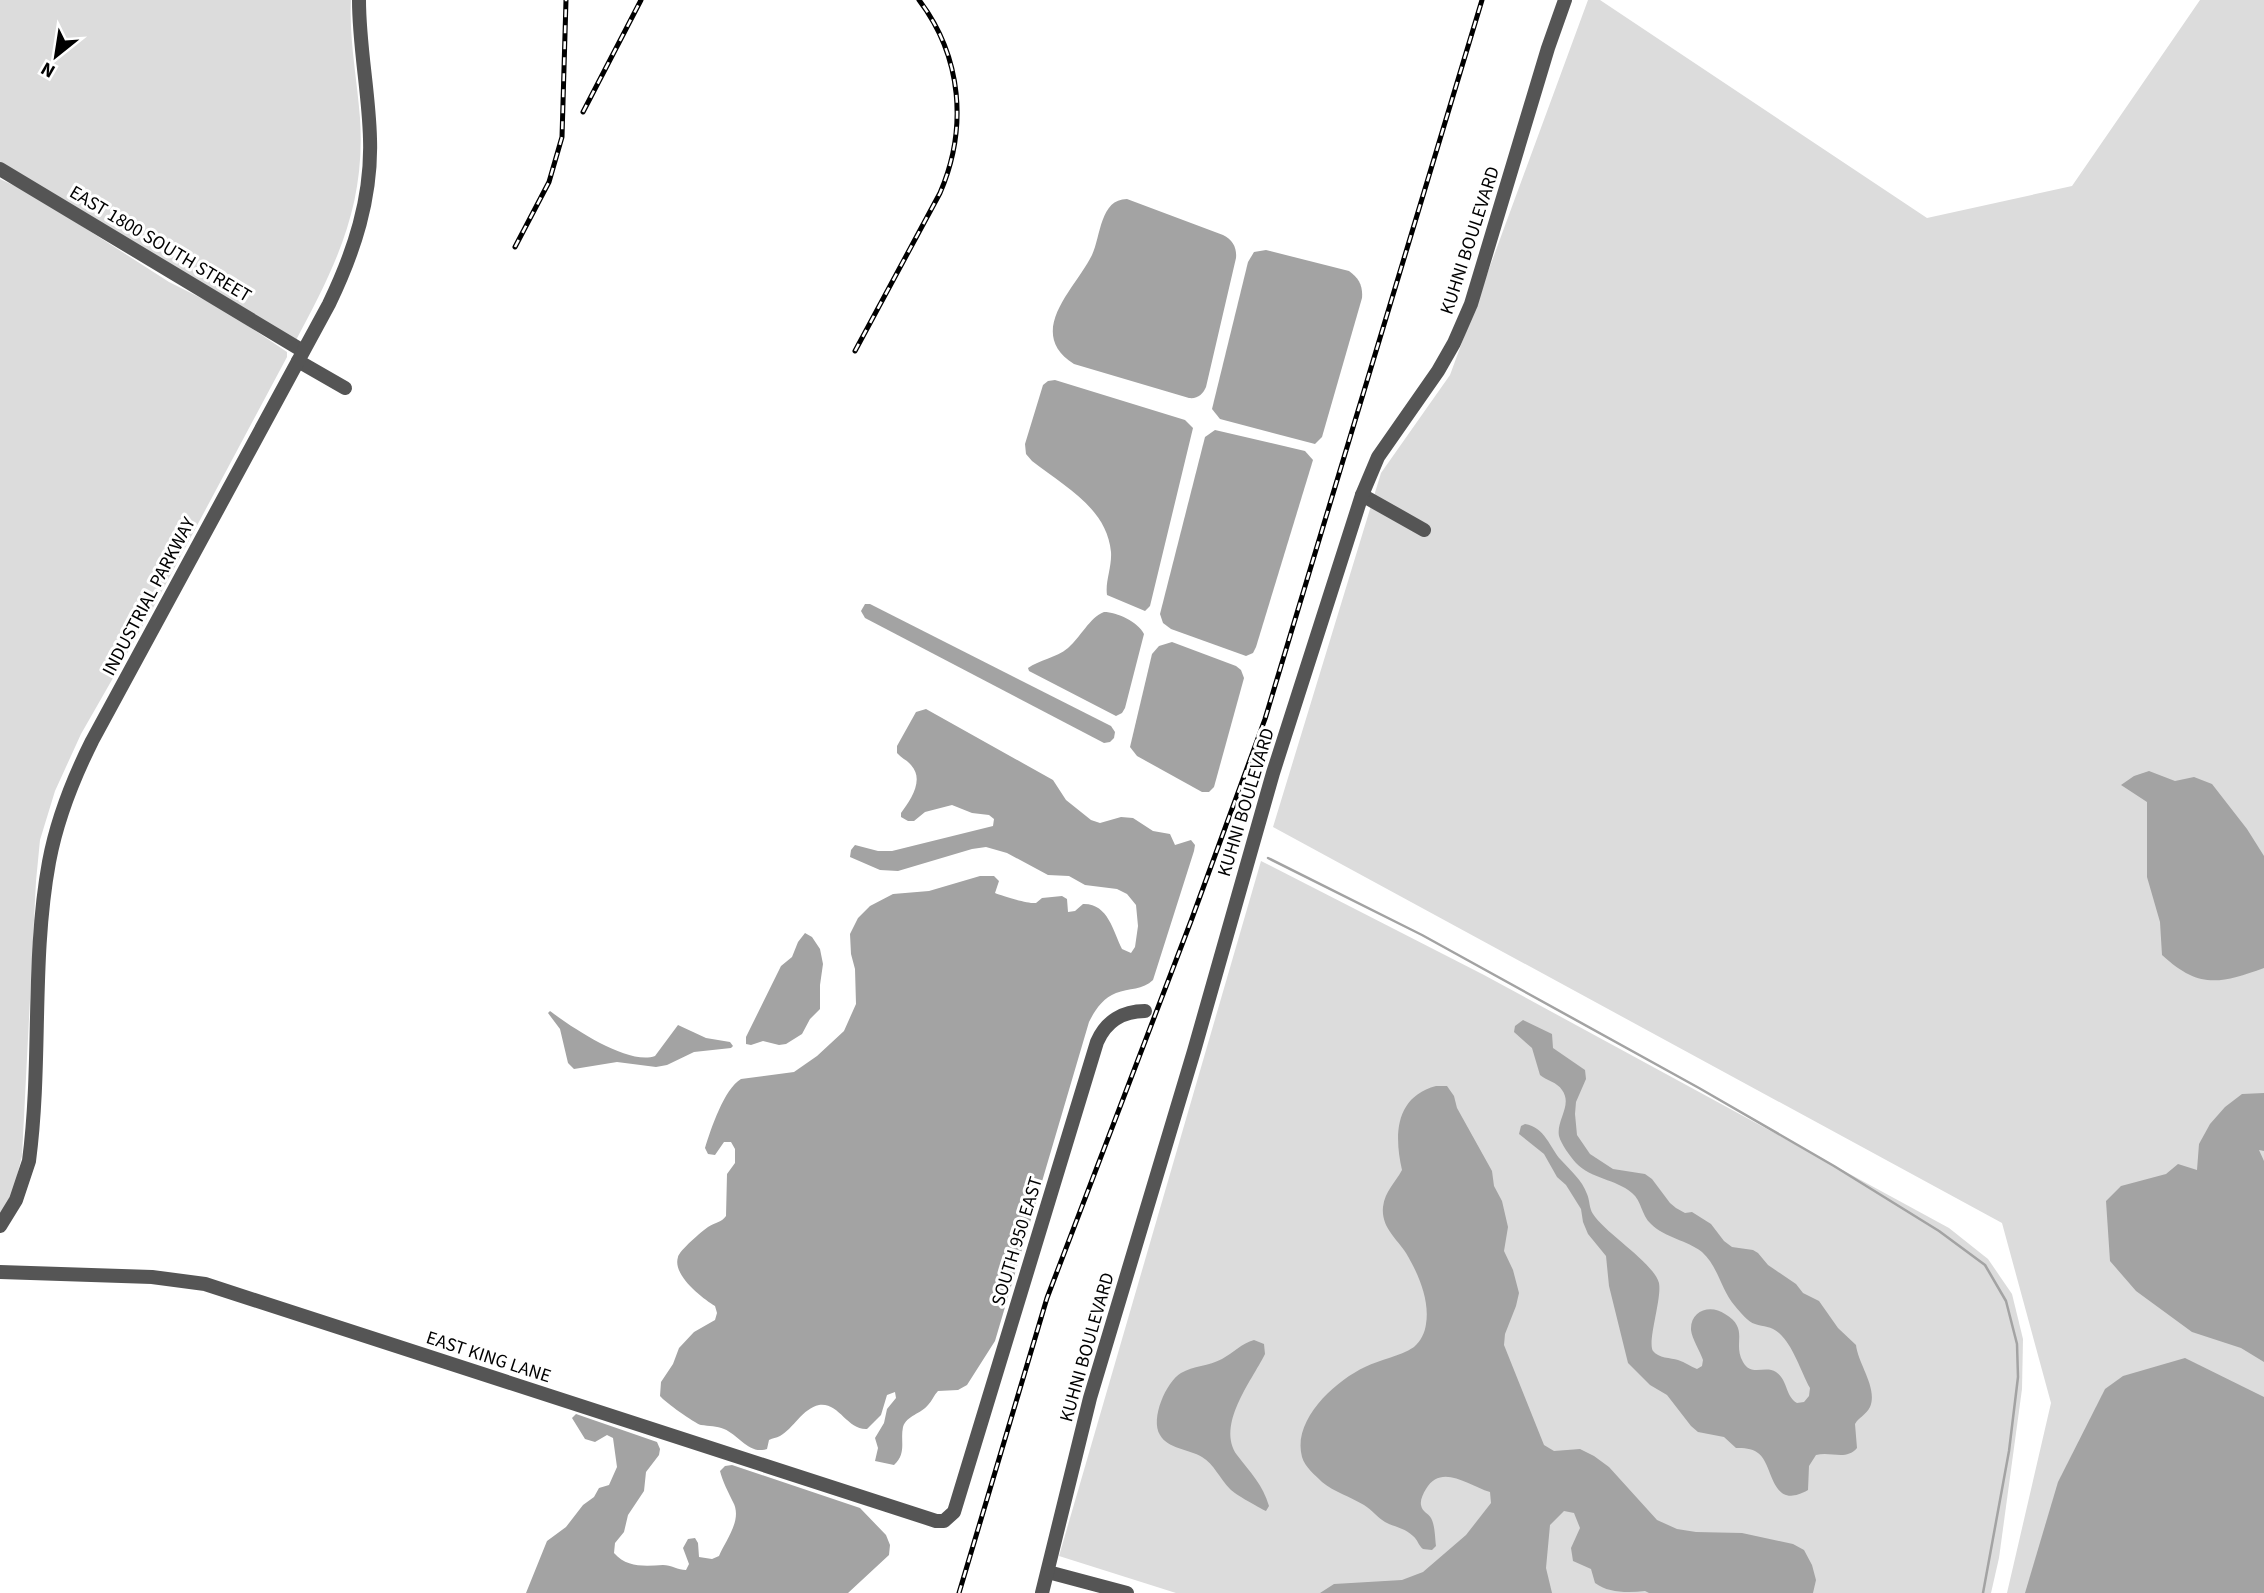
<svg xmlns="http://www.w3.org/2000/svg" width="2264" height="1593" font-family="'Source Sans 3',sans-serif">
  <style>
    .green { fill: #dcdcdc }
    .water { fill: #a3a3a3 }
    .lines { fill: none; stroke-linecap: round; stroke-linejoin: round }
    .stream { stroke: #a3a3a3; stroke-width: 2.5 }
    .minor { stroke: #555; stroke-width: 14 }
    .rail-casing { stroke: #000; stroke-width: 5 }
    .rail { stroke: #fff; stroke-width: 2.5; stroke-dasharray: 8; stroke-linecap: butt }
    .labels { text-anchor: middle; stroke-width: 6; stroke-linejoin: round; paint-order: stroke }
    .street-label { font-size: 19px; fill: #000; stroke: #fff }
  </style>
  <rect width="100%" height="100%" fill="#fff"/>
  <!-- green -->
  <g class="green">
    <path d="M0,0H351C349,40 357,78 360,118C366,207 335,267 295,342L0,167Z"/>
    <path d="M1588,0H1600L1927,218L2072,186L2200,0H2264V1593H2007L2051,1403L2002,1223L1273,827L1381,473L1450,375Z"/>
    <path d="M0,179L32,194L169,282L223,309L287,352V357L153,608L81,734L55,791L40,840L36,881L22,1156L13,1192L0,1215Z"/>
    <path d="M1261,861L1484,975L1949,1228L1988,1259L2012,1294L2023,1339L2022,1389L1999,1558L1991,1593H1176L1059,1556Z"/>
  </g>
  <!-- water -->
  <g class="water">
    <path d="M1127,199L1223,235C1233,240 1237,248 1236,258L1206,387C1203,394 1198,399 1189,398L1074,364C1024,332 1076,288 1092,255C1101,236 1100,199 1127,199Z"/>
    <path d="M1266,250L1349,271C1359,278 1363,286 1362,298L1322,437L1315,444L1220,419L1212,409L1248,262L1254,252Z"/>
    <path d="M1055,380L1185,420L1193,428L1150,606L1145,611L1107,595C1105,582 1112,567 1111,552C1107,508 1064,486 1032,461L1026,454L1025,444L1043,385L1048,381Z"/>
    <path d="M1215,430L1305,451L1313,460L1256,647L1253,653L1246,656L1171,629L1163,623L1160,614L1205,437Z"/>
    <path d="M865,604H870L1111,726L1115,732L1114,738L1110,742L1104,743L865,618L861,611Z"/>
    <path d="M1104,612C1117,612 1138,622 1144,634L1125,708L1122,713L1116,716L1029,671L1028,668C1039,660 1056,658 1068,648C1081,637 1089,618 1104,612Z"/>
    <path d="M1172,642L1236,666L1241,670L1244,678L1214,787L1209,792H1202L1137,756L1130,747L1152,654L1159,646Z"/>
    <path d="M926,709L1053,780L1066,800L1091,820L1100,823L1121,817L1133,818L1153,831L1170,834L1175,845L1191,840L1195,845L1194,851L1153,980C1143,990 1129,988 1116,993C1103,998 1095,1010 1089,1022L995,1341L967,1385L958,1390L938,1391C934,1395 932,1401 928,1405C921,1414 907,1415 903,1427C900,1441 907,1453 894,1465L875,1461L878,1448L875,1438L884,1423L887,1409L896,1398L895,1392L887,1395L881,1415L867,1429C847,1430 839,1402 819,1405C803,1408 793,1429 780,1436C776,1438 773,1438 769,1440L767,1449C749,1455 739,1435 724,1429C717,1426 709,1426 701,1425C694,1423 665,1402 660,1396L661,1382L673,1364L679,1348L694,1332L715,1320L717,1313L715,1306C702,1298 672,1275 678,1257C679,1251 702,1231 708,1227C715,1222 721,1223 726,1216L727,1174L735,1163V1149L731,1142H724L715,1155L708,1154L705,1148C711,1129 724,1089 741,1079L794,1072L817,1056L844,1031L856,1004L855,969L851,954L850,934L858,918L870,906L893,894L929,891L980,876H994L999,881L995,893C1002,896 1029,904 1036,903L1042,898L1062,896L1067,899L1068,912L1075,911L1083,904C1108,903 1113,931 1122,949L1131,953L1135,947L1138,926L1136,905L1127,894L1117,889L1085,885L1069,876L1048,875L1007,853L986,847L972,849L898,871L880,870L850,857L851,850L855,845L878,851H892L993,826L994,819L989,815L972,813L952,805L925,812L914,821H908L901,817V813C910,801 925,780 911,765C907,760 901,758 897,753V746L916,712Z"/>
    <path d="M2149,771L2175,781L2194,777L2212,784L2247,829L2264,856V968C2219,984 2199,989 2162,955L2160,922L2147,877V802L2121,785L2134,776Z"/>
    <path d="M805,933L812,937L820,949L823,964L820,985V1009L810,1019L802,1034L786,1044L779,1045L763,1041L751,1045L746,1044V1037L781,966L792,957L798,942Z"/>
    <path d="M550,1011C571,1027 629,1066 655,1056L678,1025L706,1038L730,1042L733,1046L731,1048L694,1052L667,1065L656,1067L617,1062L574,1069L568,1063L560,1029L548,1013Z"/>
    <path d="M1523,1020L1552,1034L1553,1048L1585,1070L1586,1079L1576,1102L1575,1114L1577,1135L1590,1154L1613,1169L1645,1174L1652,1179L1670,1203L1676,1208L1685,1213L1692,1212L1711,1224L1724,1241L1732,1247L1753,1250L1758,1253L1768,1265L1796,1284L1803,1293L1819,1301L1838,1328L1856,1345C1858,1364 1878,1388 1870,1407C1866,1415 1859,1417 1855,1424L1857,1448C1846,1461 1831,1451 1816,1455L1809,1466L1808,1490C1770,1512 1774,1464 1758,1453C1751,1448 1744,1448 1736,1448L1724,1437L1698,1432L1691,1426L1667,1395L1650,1385L1628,1363L1609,1286L1606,1256L1588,1234L1583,1222L1581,1209L1566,1185L1557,1177L1544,1154L1519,1134L1521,1126L1525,1124C1545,1127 1550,1148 1561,1160C1571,1171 1582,1180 1587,1194C1590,1201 1589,1208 1593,1214C1605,1233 1654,1263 1659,1283C1662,1299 1647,1342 1653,1351C1658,1358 1671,1358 1678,1360C1685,1362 1691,1367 1697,1369L1702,1366L1703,1360C1700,1351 1692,1339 1691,1330C1690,1310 1711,1304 1725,1314C1750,1329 1732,1343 1743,1362C1751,1377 1765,1365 1776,1372C1788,1380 1785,1396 1797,1403L1804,1402L1809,1396L1810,1388C1801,1372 1793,1345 1779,1333C1771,1326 1764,1327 1755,1324C1748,1322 1740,1312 1735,1306C1721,1290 1718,1266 1702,1252C1687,1240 1665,1238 1651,1224C1641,1215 1642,1201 1632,1193C1616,1179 1591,1179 1576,1163C1570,1156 1561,1144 1559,1136C1556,1120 1573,1105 1562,1090C1557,1082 1547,1081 1540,1075L1532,1048L1514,1032L1515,1026Z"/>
    <path d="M1436,1086H1447L1454,1096L1457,1108L1492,1171L1494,1186L1502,1201L1508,1227L1504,1251L1513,1270L1519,1293L1516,1306L1505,1334L1504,1345L1544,1445L1554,1451L1580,1449L1594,1456L1609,1467L1657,1520L1677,1529L1696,1532L1742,1533L1793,1544L1804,1550L1812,1565L1816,1580L1813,1593H1649L1645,1591C1628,1593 1608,1593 1595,1583L1591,1569L1573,1561L1571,1548L1580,1528L1574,1513L1564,1511L1550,1525L1546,1568L1552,1593H1320L1334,1584L1402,1580L1423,1572L1466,1535L1491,1503L1490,1492C1468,1485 1441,1463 1426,1489C1423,1494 1420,1500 1421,1505C1422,1512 1428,1513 1431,1518C1435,1525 1435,1538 1436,1546L1432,1550L1423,1549C1418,1545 1418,1540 1413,1536C1405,1528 1394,1527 1385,1522C1377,1517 1372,1510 1364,1505C1351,1497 1334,1492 1322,1482C1315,1475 1305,1467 1302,1457C1292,1420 1335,1381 1365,1367C1381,1359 1399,1357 1414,1347C1421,1341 1425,1332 1426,1324C1430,1300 1418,1273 1406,1253C1396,1238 1381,1227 1383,1207C1385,1191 1395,1183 1402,1170C1394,1135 1395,1097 1436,1086Z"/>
    <path d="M2264,1093V1151L2259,1150L2264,1161V1362L2241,1348L2192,1332L2136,1291L2110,1261L2106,1201L2121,1186L2166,1174L2178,1164L2197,1170L2199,1144L2210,1124L2225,1107L2242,1094Z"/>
    <path d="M1254,1340L1264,1344L1265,1354C1251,1382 1216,1425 1237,1455C1250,1472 1263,1485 1269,1506L1266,1511C1258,1507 1236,1495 1230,1489C1220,1479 1214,1464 1202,1457C1189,1449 1168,1449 1160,1435C1150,1419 1166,1382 1181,1373C1193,1366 1209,1366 1222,1359C1233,1353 1242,1343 1254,1340Z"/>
    <path d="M2185,1358L2264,1397V1593H2025L2058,1482L2105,1389L2123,1376Z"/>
    <path d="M576,1414L657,1442L660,1449L659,1455L646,1472L644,1491L628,1515L624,1532L615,1543L614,1553C627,1568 645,1566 663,1565C671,1565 678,1570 686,1570L689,1564L683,1548L688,1539L695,1538L698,1543L699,1557L712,1559L719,1556C725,1541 743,1520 733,1502C729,1494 722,1480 720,1471L725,1466L732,1465L860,1508L886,1535L890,1545L889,1555L848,1593H526L547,1541L566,1527L583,1505L594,1497L599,1488L609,1485L617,1467L613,1438L607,1435L595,1442L585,1439L572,1418Z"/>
  </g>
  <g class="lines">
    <!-- stream -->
    <path class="stream" d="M1268,858L1422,935L1699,1088L1834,1166L1939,1231L1985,1265L2006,1301L2017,1344L2018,1377L2009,1451L1983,1593"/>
    <!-- minor -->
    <g class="minor">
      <path d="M0,169L303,351"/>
      <path d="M298,361L345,388"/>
      <path d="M1362,495L1424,530"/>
      <path d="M0,1226L16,1200L29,1161C42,1062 31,960 49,862C57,819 73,779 92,741L329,304C354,252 372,198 370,139C369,93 359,47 359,0"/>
      <path d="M0,1272L152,1277L205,1284L936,1521H944L954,1512L1097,1042C1106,1021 1123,1011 1145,1011"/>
      <path d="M1048,1572L1127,1593"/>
      <path d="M1042,1593L1090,1398L1194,1051L1273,773L1362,495L1378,457L1438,371L1454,343L1471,304L1548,48L1565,0"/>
    </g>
    <defs>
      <g id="rail">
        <path d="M583,112L641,0"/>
        <path d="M515,247L549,182L562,137L566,0"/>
        <path d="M855,351L940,193C968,128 962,57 919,0"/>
        <path d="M959,1593L1047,1298L1191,921L1265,719L1482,0"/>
      </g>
    </defs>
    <!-- rail casing -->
    <use href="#rail" class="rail-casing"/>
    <!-- rail -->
    <use href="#rail" class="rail"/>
  </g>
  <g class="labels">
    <!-- street labels -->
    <g class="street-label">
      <text transform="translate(1469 240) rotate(-72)" y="7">KUHNI BOULEVARD</text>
      <text transform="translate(161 243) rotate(31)" y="7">EAST 1800 SOUTH STREET</text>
      <text transform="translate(148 596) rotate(-62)" y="7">INDUSTRIAL PARKWAY</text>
      <text transform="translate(1245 802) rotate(-73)" y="7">KUHNI BOULEVARD</text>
      <text transform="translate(1016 1241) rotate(-73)" y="7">SOUTH 950 EAST</text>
      <text transform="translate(1086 1347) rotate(-74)" y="7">KUHNI BOULEVARD</text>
      <text transform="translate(489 1356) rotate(18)" y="7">EAST KING LANE</text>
    </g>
  </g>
  <!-- north arrow -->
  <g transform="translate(56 56) rotate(210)" stroke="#ffffff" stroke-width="5" paint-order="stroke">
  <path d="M0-5L12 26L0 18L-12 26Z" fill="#000000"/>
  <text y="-10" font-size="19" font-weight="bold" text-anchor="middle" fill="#000000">N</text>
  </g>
</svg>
